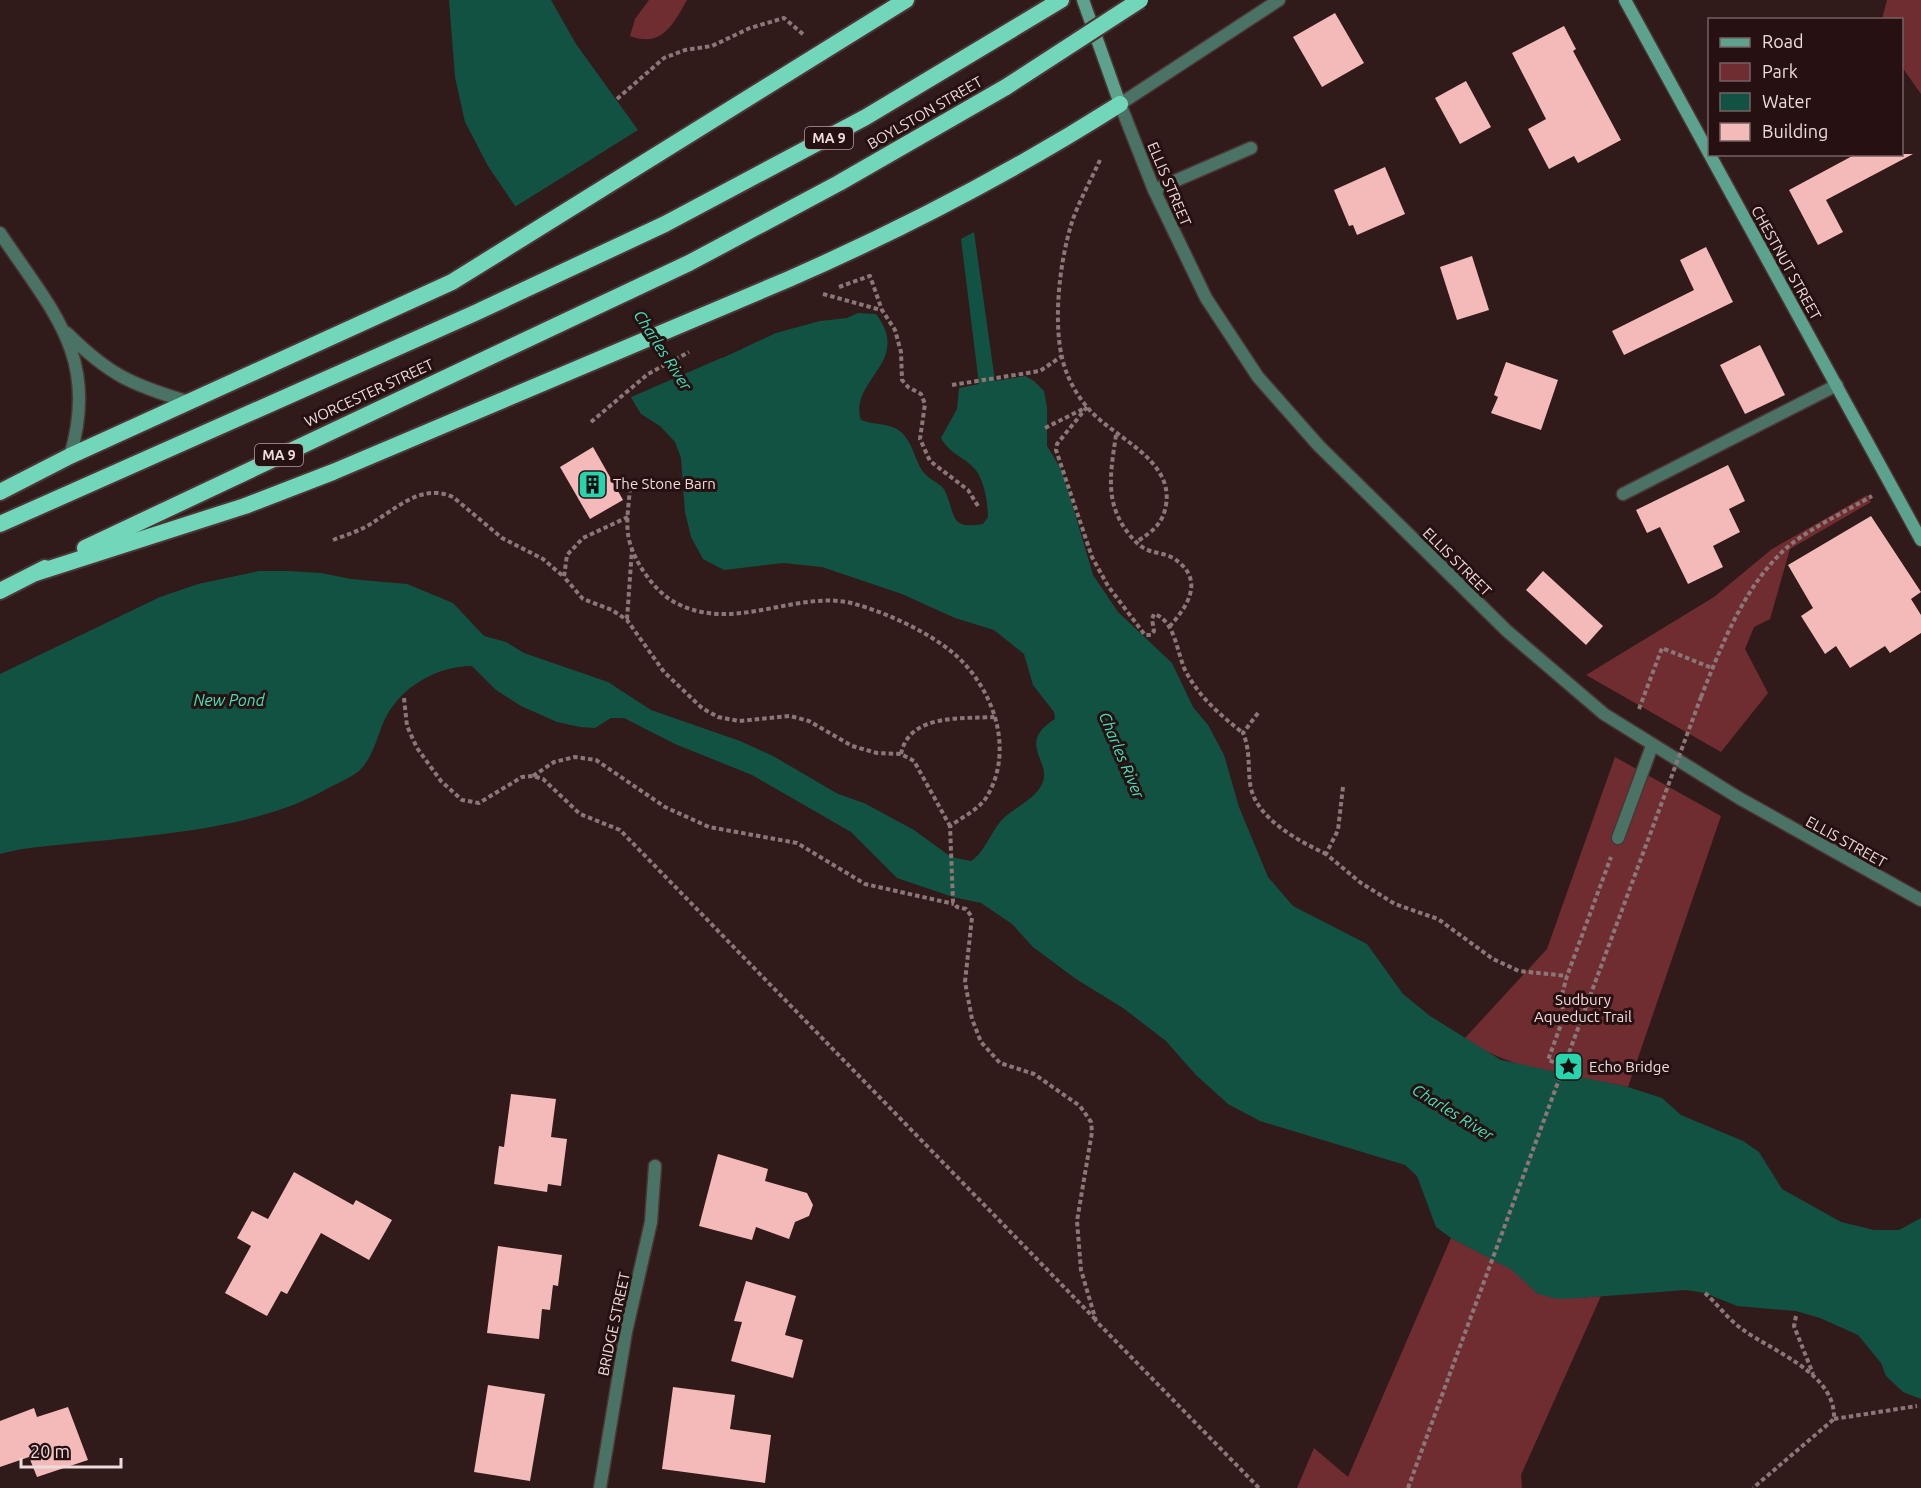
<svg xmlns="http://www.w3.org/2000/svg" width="1921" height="1488" font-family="Ubuntu,sans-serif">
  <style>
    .green { fill: #702d31 }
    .water { fill: #125242 }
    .pier { fill: #311a1a }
    .building { fill: #f4b9b9 }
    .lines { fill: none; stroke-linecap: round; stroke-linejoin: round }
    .service-casing { stroke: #4b3535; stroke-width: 15 }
    .minor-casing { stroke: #4b3535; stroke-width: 15 }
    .tertiary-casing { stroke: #4b3535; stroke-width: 15 }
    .secondary-casing { stroke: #4b3535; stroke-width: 15 }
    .trunk-casing { stroke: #4b3535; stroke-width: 20 }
    .path { stroke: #8b7777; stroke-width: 4; stroke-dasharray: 4.5 3; stroke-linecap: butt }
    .service { stroke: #4a7366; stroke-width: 12 }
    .minor { stroke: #4a7366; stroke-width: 12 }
    .tertiary { stroke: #4a7366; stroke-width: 12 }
    .secondary { stroke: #5da28d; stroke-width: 12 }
    .trunk { stroke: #72d7ba; stroke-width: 16 }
    .trunk-bridge-casing { stroke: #4b3535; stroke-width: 20; stroke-linecap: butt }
    .path-bridge { stroke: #8b7777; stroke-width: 4; stroke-dasharray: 4.5 3; stroke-linecap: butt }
    .trunk-bridge { stroke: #72d7ba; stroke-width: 16 }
    .labels { text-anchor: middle; stroke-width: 6; stroke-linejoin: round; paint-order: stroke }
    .shield { fill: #271011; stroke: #b29f9f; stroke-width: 1.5 }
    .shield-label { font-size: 14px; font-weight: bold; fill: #eddcdc }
    .street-label { font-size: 15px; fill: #eddcdc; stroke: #271011 }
    .poi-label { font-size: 15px; fill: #eddcdc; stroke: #271011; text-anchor: start }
    .park-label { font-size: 15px; fill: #f6dcdc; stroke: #271011 }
    .water-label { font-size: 16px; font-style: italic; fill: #41e3bc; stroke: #271011 }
  </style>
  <rect width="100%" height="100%" fill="#311a1a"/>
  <!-- green -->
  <g class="green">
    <path d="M649,0H687C673,25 661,48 630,36L635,19Z"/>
    <path d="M1887,0H1921V94L1902,67V20L1882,19Z"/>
    <path d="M1867,495L1871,502L1790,549L1770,619L1754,627L1745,649L1768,693L1721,752L1586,675L1714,597L1772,549Z"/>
    <path d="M1615,757L1721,816L1628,1087C1572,1074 1513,1073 1465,1038L1547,949Z"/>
    <path d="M1451,1238L1513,1270L1538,1294L1579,1298L1601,1296L1521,1475L1522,1488H1297L1314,1448L1348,1477Z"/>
  </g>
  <!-- water -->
  <path class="water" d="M449,0H551L576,44L638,130L595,157L722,358L776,333L820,321L847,318L858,313L876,314C913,362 848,380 861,420C873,425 891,423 901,432C914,444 914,460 924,473C930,480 941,483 945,491C956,515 949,530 983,524L988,517C988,503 984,477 973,467C962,456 949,453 941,438L957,409L959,388L979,384L961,239L974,232L995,381L1025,376L1034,381L1044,391L1047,407V446L1061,469L1068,490L1093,575L1118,612L1172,663L1193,707L1208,725L1224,755L1239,807L1268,877L1293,906L1367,944L1403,994L1430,1016L1501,1060L1628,1087L1662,1098L1681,1115L1743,1141L1759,1152L1782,1189L1841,1222L1874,1230H1899L1921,1218V1399L1903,1392L1886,1376L1881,1363L1858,1335L1820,1318L1796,1311L1737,1306L1705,1293L1686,1290L1579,1298L1557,1299L1538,1294L1512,1270L1451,1238L1436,1227L1417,1176L1405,1165L1260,1121L1228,1104L1196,1075L1166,1041L1123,1008L1076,979L1033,947L1012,924L981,903L953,897L897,878L851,832L752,775L675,744L624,718H611L595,728L580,727L557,722L521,706L496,690L472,666C436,666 399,688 384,721C377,737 373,757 360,770C351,778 335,784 325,790C255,829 155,835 77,843C51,846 24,847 0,854V674L160,597L198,584L259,571H289L321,573L351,579L407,584L453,603L484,636L506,642L524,653L608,682L651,710L740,741L773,756L838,794L864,803L914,830L951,857L971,861C984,853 990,834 1001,821C1012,808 1034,801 1042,784C1053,761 1015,744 1055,719L1054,712L1033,685L1024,654L994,630L955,618L902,594L822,567L783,563L724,570L703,559L691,537L685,512L681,458L675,442L660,426L641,414L515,206L488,166L465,122L455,77Z"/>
  <!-- pier -->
  <path class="pier" d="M616,144L618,147L599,158L723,354L741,346L742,349L629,398L513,208Z"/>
  <!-- building -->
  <g class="building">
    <path d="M1335,13L1364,63L1322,87L1293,37Z"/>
    <path d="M1564,26L1576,49L1573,51L1621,140L1578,163L1574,156L1549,169L1528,129L1546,119L1512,53Z"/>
    <path d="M1466,81L1491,127L1460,144L1435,98Z"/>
    <path d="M1856,154H1913L1826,200L1843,232L1818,245L1789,190Z"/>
    <path d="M1385,167L1405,214L1357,235L1353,225L1349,226L1334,190Z"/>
    <path d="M1706,247L1733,302L1624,355L1612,331L1694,290L1680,260Z"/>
    <path d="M1472,256L1489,310L1457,320L1440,267Z"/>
    <path d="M1760,345L1785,395L1745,414L1720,365Z"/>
    <path d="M1506,362L1558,380L1541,430L1491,413L1498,397L1494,395Z"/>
    <path d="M593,447L623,500L590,519L560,467Z"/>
    <path d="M1728,465L1745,501L1729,509L1740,532L1713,546L1723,567L1688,584L1660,527L1647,533L1636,510Z"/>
    <path d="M1871,516L1921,592L1911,599L1921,615V633L1890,653L1885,646L1850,668L1836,646L1825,654L1801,616L1813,608L1788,565Z"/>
    <path d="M1543,571L1603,626L1586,645L1526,590Z"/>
    <path d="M511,1094L556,1099L551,1137L567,1139L561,1186L548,1184L547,1192L494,1184L499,1146L504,1147Z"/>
    <path d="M718,1154L768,1169L765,1181L807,1193L813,1205L809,1216L795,1222L789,1239L756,1227L752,1240L699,1226Z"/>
    <path d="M294,1172L353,1205L356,1200L392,1220L369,1260L321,1233L287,1294L281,1291L267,1316L225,1293L251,1246L237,1238L252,1211L268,1219Z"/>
    <path d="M498,1246L562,1255L558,1286L553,1285L550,1310L542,1309L539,1339L487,1333Z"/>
    <path d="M746,1281L796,1296L785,1335L803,1340L793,1378L731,1361L742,1322L734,1321Z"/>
    <path d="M488,1385L545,1394L530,1481L474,1472Z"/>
    <path d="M673,1387L735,1395L730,1429L771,1435L765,1483L662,1469Z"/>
    <path d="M68,1407L88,1460L37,1477L29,1457L0,1467V1421L34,1408L37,1417Z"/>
  </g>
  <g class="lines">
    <defs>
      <g id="service">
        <path d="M1154,190L1251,148"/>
        <path d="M0,233C52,311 100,357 70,456"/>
        <path d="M67,333C109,375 132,385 189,402"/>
        <path d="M1623,494L1837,385"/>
        <path d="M1618,838L1652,746"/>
      </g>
      <g id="minor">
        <path d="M1120,104L1279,0"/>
        <path d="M600,1488L626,1332L651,1222L655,1166"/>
      </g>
      <path id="tertiary" d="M1120,104L1154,190L1206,298L1258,377L1319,446L1507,631L1604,714L1739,798L1921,900"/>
      <g id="secondary">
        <path d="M1083,0L1120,104"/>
        <path d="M1625,0L1921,540"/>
      </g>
      <g id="trunk">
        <path d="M0,492L70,456L452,282L906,0"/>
        <path d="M0,524L475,313L665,224L866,117L1061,0"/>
        <path d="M85,548L689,263L839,183L1006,87"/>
        <path d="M36,573L245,506L333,472L789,279C903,229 1016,170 1120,104"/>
        <path d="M0,591L45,568"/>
      </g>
    </defs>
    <!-- service casing -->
    <use href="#service" class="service-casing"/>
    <!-- minor casing -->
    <use href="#minor" class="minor-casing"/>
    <!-- tertiary casing -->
    <use href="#tertiary" class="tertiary-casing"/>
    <!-- secondary casing -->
    <use href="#secondary" class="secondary-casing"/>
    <!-- trunk casing -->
    <use href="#trunk" class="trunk-casing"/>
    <!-- path -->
    <g class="path">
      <path d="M617,99L664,58L685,50L712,46L750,28L784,18L804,35"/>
      <path d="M1100,160C1091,180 1079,201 1072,222C1059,263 1050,336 1068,376C1072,386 1080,399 1087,407C1111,437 1174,458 1166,505C1163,524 1152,532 1136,542"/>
      <path d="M839,287L870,276L882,310L895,330L901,352L902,380L908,387L921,394L925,404L920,439L930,461L968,490L978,506"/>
      <path d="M823,294L881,310"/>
      <path d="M952,385L1040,371L1062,356"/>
      <path d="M1087,407L1057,444L1056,450L1092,557L1108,586L1145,635H1151L1154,631L1152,619L1154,614C1175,620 1177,653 1185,670C1199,697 1219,714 1243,733"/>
      <path d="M591,422L648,374L689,352"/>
      <path d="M1045,428L1083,409"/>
      <path d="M1116,435C1110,476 1103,508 1136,542C1149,555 1161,551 1173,558C1206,579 1188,606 1169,627"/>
      <path d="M630,488C629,503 626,519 628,534C631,558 654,592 676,603C735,634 799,588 855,604C887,613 926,631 952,652C993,686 1016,750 986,798C979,809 961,818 950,826L953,902L957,907L966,909L972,917L965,982L972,1019L981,1042L1000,1063L1034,1074L1080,1106L1091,1122L1092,1132L1077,1221L1081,1270L1096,1321L1259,1488"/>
      <path d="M628,517L583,538L567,555L564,577L583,599L612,610L627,620L664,672L702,708L718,717L739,721L790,716L809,721L852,746L877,753L901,754L914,761L950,826"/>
      <path d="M333,540C346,535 360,531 372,523C397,508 422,483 453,497L502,538L543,559L564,577"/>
      <path d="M627,619L632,549"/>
      <path d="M1701,697C1721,647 1742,591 1782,552C1804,531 1845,512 1872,496"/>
      <path d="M404,698L407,726L417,748L441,781L462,800L479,803L522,777L533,776L543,779L580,814L620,830L1096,1320"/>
      <path d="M1639,709L1662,648L1712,668"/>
      <path d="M1258,713L1243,733C1250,749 1248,766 1250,783C1254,818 1299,841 1326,854"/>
      <path d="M901,754C909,713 963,719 995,717"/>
      <path d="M533,776L554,762L575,757L596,760L665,807L709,827L797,843L865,884L954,904"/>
      <path d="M1343,787L1338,830L1326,854L1361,883L1395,904L1438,919L1493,959L1519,971L1567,976"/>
      <path d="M1568,1067L1548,1060L1564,1016L1561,998L1567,976L1611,857"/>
      <path d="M1705,1293C1717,1304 1728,1319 1742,1329C1773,1352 1836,1373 1834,1419L1753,1488"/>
      <path d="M1796,1316L1794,1326L1813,1374"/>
      <path d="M1834,1419L1917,1406"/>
      <path d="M1408,1488L1449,1376"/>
    </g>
    <!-- service -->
    <use href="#service" class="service"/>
    <!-- minor -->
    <use href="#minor" class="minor"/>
    <!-- tertiary -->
    <use href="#tertiary" class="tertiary"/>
    <!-- secondary -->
    <use href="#secondary" class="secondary"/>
    <!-- trunk -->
    <use href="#trunk" class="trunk"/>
    <defs>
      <path id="trunk-bridge" d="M1006,87L1140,0"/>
    </defs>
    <!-- trunk-bridge casing -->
    <use href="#trunk-bridge" class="trunk-bridge-casing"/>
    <!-- path-bridge -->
    <path class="path-bridge" d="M1449,1376L1701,697"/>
    <!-- trunk-bridge -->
    <use href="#trunk-bridge" class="trunk-bridge"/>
  </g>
  <!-- icons -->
  <defs>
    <symbol id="building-square" viewBox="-11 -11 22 22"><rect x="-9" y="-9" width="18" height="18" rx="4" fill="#26d5ae" stroke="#271011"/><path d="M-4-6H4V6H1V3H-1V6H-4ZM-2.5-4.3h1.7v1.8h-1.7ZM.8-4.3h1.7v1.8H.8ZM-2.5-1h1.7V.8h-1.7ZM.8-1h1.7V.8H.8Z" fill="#111"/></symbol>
    <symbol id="sight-square" viewBox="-11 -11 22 22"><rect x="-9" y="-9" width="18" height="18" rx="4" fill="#26d5ae" stroke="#271011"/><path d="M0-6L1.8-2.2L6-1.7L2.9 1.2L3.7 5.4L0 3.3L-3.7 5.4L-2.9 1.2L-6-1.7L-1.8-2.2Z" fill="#111"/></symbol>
  </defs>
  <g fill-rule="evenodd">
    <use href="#building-square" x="576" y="468" width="33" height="33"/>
    <use href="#sight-square" x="1552" y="1050" width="33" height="33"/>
  </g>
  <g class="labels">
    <!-- shield labels -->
    <g class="shield">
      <rect x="805" y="127" width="48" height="22" rx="4.5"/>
      <rect x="255" y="444" width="48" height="22" rx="4.5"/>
    </g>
    <g class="shield-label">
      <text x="829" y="143">MA 9</text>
      <text x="279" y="460">MA 9</text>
    </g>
    <!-- street labels -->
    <g class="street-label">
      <text transform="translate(925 113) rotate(-30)" y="5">BOYLSTON STREET</text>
      <text transform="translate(1169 184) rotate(67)" y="5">ELLIS STREET</text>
      <text transform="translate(1786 263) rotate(61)" y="5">CHESTNUT STREET</text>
      <text transform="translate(369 393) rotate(-25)" y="5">WORCESTER STREET</text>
      <text transform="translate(1457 562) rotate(45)" y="5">ELLIS STREET</text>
      <text transform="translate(1846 842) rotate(29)" y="5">ELLIS STREET</text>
      <text transform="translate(614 1324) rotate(-78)" y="5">BRIDGE STREET</text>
    </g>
    <!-- poi labels -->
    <g class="poi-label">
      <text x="613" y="489">The Stone Barn</text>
      <text x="1589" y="1072">Echo Bridge</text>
    </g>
    <!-- park labels -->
    <g class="park-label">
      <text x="1583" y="1005">Sudbury<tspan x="1583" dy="17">Aqueduct Trail</tspan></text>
    </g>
    <!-- water labels -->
    <g class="water-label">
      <text transform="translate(663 350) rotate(57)" y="6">Charles River</text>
      <text x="229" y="706">New Pond</text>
      <text transform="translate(1122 755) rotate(67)" y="6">Charles River</text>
      <text transform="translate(1453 1112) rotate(32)" y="6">Charles River</text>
    </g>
  </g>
  <!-- legend -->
  <rect x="1708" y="18" width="195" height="138" fill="#271011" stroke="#766262" stroke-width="1.5"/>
  <rect x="1720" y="38" width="30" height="9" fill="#5da28d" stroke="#766262" stroke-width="1.5"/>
  <text x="1762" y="48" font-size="18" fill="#eddcdc">Road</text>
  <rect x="1720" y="63" width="30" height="18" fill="#702d31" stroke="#766262" stroke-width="1.5"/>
  <text x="1762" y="78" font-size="18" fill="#eddcdc">Park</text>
  <rect x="1720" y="93" width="30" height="18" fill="#125242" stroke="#766262" stroke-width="1.5"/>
  <text x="1762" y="108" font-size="18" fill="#eddcdc">Water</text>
  <rect x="1720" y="123" width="30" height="18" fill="#f4b9b9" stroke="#766262" stroke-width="1.5"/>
  <text x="1762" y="138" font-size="18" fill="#eddcdc">Building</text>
  <!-- scale -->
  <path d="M21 1458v9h100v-9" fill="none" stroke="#eddcdc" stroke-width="3"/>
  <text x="30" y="1458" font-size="18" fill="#eddcdc" stroke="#271011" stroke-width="4.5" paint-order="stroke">20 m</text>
</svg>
